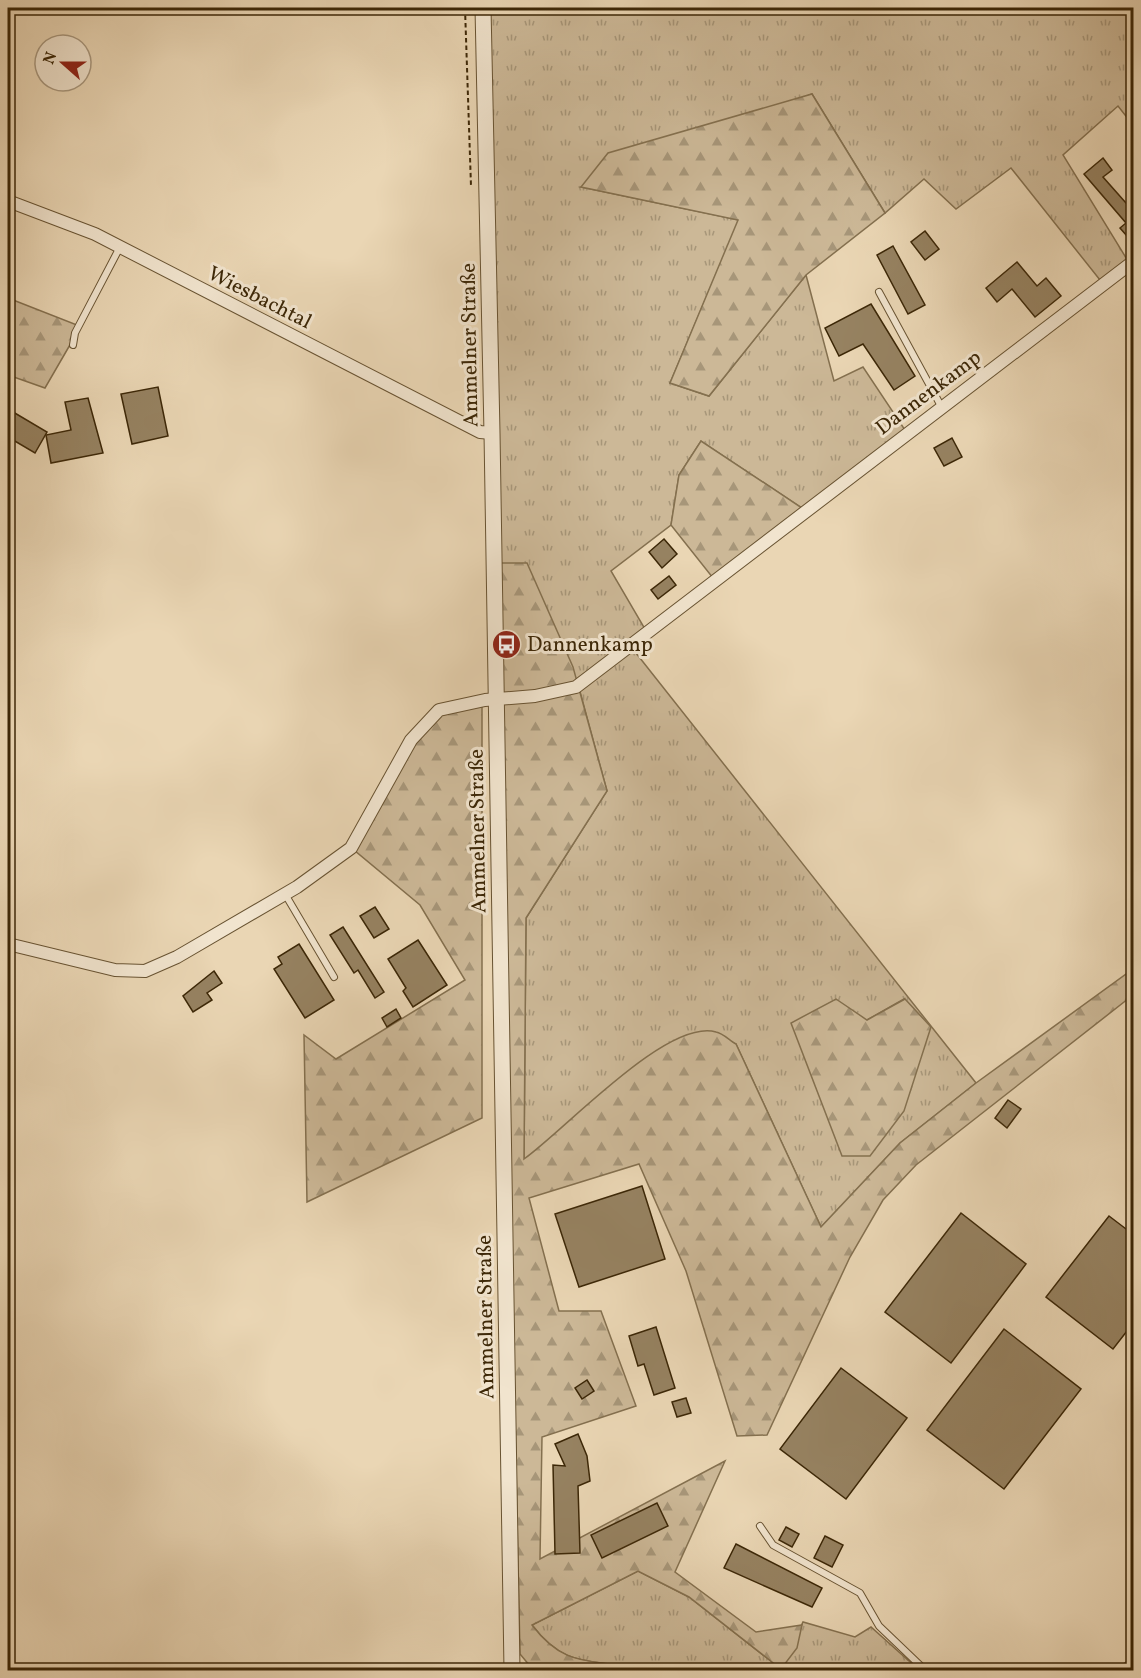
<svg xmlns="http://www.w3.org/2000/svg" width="1141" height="1678" font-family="Vollkorn,serif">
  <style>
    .grass { fill: url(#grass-tufts); stroke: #84704f; stroke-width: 1.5; fill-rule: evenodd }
    .forest { fill: url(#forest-firs); stroke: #84704f; stroke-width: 1.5 }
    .building { fill: #968261; stroke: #3c2707; stroke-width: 1.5 }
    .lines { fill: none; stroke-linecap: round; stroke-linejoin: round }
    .service-casing { stroke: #685332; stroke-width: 8 }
    .minor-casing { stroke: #685332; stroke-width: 14 }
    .tertiary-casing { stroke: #685332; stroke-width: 17 }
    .path { stroke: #3c2707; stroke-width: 2; stroke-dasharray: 4.5 3; stroke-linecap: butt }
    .service { stroke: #f1e4ce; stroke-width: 6 }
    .minor { stroke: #f1e4ce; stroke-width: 12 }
    .tertiary { stroke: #f1e4ce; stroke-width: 15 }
    .labels { text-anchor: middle; stroke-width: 6; stroke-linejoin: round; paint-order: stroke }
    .street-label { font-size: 21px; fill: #3c2707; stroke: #f1e4ce }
    .poi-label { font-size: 21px; fill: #3c2707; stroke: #f1e4ce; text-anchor: start }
  </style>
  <defs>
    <pattern id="grass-tufts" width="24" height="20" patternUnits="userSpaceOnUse" patternTransform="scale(1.5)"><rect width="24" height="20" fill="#ccb897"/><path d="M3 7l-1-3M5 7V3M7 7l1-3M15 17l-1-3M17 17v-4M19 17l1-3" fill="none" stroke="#a79679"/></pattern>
    <pattern id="forest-firs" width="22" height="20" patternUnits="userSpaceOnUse" patternTransform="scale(1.5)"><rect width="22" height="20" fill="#ccb897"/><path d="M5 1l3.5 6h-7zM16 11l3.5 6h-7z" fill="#a79679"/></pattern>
  </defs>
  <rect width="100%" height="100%" fill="#ead6b4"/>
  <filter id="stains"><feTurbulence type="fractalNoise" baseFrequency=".00333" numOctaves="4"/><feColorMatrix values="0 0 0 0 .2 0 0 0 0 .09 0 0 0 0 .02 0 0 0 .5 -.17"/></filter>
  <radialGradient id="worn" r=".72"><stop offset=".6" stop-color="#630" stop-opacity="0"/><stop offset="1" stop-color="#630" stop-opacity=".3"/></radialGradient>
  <!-- grass -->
  <g class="grass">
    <path d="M482,8H1133V125L1118,106L1063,155L1128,261L1100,280L1011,168L956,209L924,179L885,213L812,94L581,187L739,220L670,383L709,396L806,275L834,381L863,367L905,430L802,508L701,441L679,475L671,525L611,571L645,629L577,682L497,563Z"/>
    <path d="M632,648L976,1083L900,1143L821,1227L736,1044L524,1160L526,918L607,791L579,688ZM904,999L842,1156L867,1020Z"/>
    <path d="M638,1571L689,1597L781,1669L803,1622L855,1637L871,1627L919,1670H641C592,1657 567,1671 532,1625Z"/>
  </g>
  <!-- forest -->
  <g class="forest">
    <path d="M812,94L885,213L806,275L709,396L670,383L738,220L581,187L608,153Z"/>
    <path d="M8,298L77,325L78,331L45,388L8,375Z"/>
    <path d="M701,441L802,508L713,578L671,525L679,475Z"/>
    <path d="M497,563H527L573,667L607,791L526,918L524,1159C565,1130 667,1018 716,1032C723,1033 730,1041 736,1044L821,1227L900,1143L976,1083L1133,969V995L916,1165L883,1200L850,1257L767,1435L737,1436L686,1271L639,1164L529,1198L559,1311H601L636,1406L542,1437L540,1559L725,1461L675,1572L756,1632L802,1625L797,1648L781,1669L689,1597L638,1571L532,1625C567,1671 593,1657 641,1670H558L530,1666L520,1654Z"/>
    <path d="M482,701V1118L307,1202L304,1035L336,1059L465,980L420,905L354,850L413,741L441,711Z"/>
    <path d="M836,999L867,1020L905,999L931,1027L904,1111L870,1156H842L791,1023Z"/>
  </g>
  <!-- building -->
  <g class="building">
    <path d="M1103,158L1112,170L1103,177L1134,212V244L1120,228L1126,223L1084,174Z"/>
    <path d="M925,231L939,249L925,260L911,242Z"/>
    <path d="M893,246L925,305L908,314L877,255Z"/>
    <path d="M1017,262L1037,286L1046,278L1061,296L1035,317L1012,289L997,302L986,288Z"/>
    <path d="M871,304L915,376L894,390L863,344L839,356L825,328Z"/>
    <path d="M158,387L168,436L132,444L121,394Z"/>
    <path d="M88,398L103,453L51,463L46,435L71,430L65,402Z"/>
    <path d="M8,409L47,432L35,453L8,437Z"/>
    <path d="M952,438L962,457L944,466L934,448Z"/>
    <path d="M664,539L677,554L662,568L649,552Z"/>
    <path d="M669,576L676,585L658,599L651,590Z"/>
    <path d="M375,907L389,929L374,938L360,916Z"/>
    <path d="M343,927L384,992L375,998L358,970L354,973L330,935Z"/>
    <path d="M418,940L447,985L413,1007L403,991L406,988L388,959Z"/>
    <path d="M299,944L334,1000L305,1018L274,969L282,964L278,957Z"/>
    <path d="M214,971L222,983L207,993L212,1000L193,1012L183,996Z"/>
    <path d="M396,1009L401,1018L387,1027L382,1018Z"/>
    <path d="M1008,1100L1021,1109L1007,1128L995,1118Z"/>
    <path d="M642,1186L665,1259L579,1287L555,1214Z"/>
    <path d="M961,1213L1026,1264L951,1363L885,1312Z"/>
    <path d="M1109,1216L1134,1235V1322L1113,1349L1046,1297Z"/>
    <path d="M656,1327L675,1388L654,1395L644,1364L638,1366L629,1336Z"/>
    <path d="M1004,1329L1081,1389L1004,1489L927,1430Z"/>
    <path d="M841,1368L907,1418L846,1499L780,1449Z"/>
    <path d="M587,1380L594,1391L582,1399L575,1388Z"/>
    <path d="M686,1398L691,1413L677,1417L672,1402Z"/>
    <path d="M578,1434L587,1456L590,1481L578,1486L580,1553L555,1554L553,1465L565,1466L555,1444Z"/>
    <path d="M657,1503L668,1526L602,1558L591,1535Z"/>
    <path d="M786,1527L799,1534L792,1547L779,1540Z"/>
    <path d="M825,1536L843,1545L832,1567L814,1558Z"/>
    <path d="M736,1544L822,1588L812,1607L724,1568Z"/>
  </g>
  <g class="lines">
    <defs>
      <g id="service">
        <path d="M879,292L941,406"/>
        <path d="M73,345L75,333L120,247"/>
        <path d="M285,894L334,977"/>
        <path d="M760,1526L773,1545L860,1593L879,1626L925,1670"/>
      </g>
      <g id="minor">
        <path d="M8,201L95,234L480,432L492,433"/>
        <path d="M8,944L115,970L145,971L177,957L297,887L351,848L411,740L439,710L485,700L535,696L576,687L1134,261"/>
        <path d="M1126,1670L1134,1664"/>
      </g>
      <path id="tertiary" d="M483,8L492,433L512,1670"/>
    </defs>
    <!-- service casing -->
    <use href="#service" class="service-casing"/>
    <!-- minor casing -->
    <use href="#minor" class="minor-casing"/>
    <!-- tertiary casing -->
    <use href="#tertiary" class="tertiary-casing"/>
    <!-- path -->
    <path class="path" d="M465,8L471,186"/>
    <!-- service -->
    <use href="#service" class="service"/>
    <!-- minor -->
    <use href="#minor" class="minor"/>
    <!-- tertiary -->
    <use href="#tertiary" class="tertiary"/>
  </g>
  <!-- icons -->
  <defs>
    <symbol id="bus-disc" viewBox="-11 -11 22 22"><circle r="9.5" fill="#8f2418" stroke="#f1e4ce"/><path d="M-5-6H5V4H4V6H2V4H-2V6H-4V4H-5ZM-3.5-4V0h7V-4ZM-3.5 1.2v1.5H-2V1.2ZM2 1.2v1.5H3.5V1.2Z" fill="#fff"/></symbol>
  </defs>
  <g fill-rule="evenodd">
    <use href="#bus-disc" x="490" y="628" width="33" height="33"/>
  </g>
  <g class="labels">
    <!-- street labels -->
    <g class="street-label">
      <text transform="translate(260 297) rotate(27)" y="7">Wiesbachtal</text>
      <text transform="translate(469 345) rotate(-91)" y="7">Ammelner Straße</text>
      <text transform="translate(928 392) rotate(-37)" y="7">Dannenkamp</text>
      <text transform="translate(477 831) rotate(-91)" y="7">Ammelner Straße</text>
      <text transform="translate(485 1317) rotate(-91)" y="7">Ammelner Straße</text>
    </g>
    <!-- poi labels -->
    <g class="poi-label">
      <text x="527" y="651">Dannenkamp</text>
    </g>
  </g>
  <!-- margin -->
  <rect width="1141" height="1678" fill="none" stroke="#ead6b4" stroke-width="30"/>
  <rect x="9" y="9" width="1123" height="1660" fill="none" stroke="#3c2707" stroke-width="3"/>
  <rect x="15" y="15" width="1111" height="1648" fill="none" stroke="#3c2707" stroke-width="1.5"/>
  <!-- north arrow -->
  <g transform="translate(63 63) rotate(291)"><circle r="28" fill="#f1e4ce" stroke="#a9987e" stroke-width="1.5"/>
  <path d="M0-4.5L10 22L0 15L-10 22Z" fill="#8f2418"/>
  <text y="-9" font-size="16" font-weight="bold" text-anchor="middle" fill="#3c2707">N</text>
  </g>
  <rect width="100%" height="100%" filter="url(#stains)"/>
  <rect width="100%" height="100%" fill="url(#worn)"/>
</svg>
